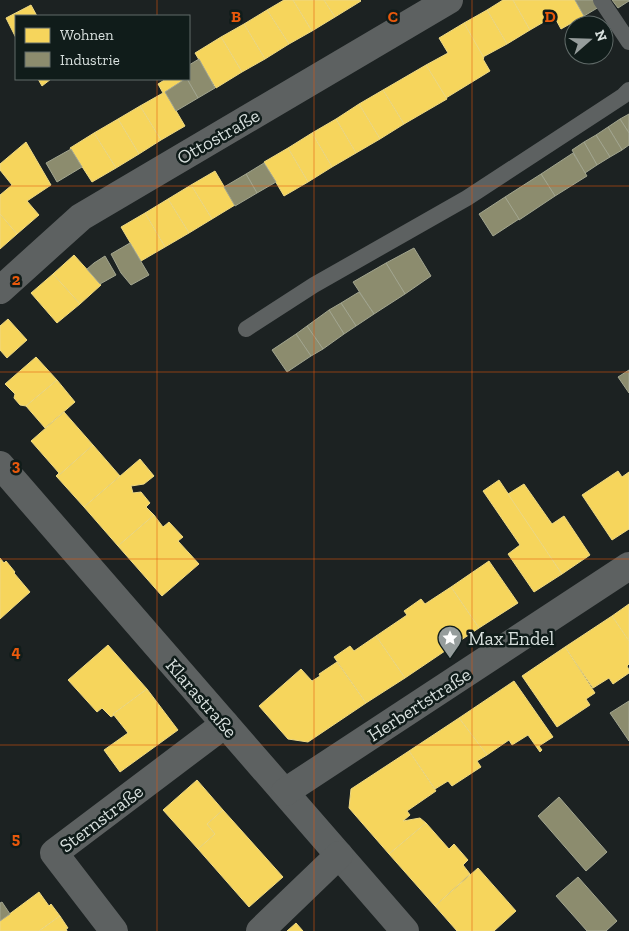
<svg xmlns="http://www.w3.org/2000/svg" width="629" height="931" font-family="'Zilla Slab',serif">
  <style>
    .homes { fill: #f6d55c; stroke: #edd883 }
    .industry { fill: #8c8c6e; stroke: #a2a58f }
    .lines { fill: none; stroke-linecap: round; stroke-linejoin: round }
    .lane { stroke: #5d6161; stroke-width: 16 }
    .street { stroke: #5d6161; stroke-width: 28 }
    .grid { fill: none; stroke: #e8590c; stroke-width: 1; stroke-opacity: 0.55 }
    .labels { text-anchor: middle; stroke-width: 5; stroke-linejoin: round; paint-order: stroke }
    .street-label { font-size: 19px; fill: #d7dfdd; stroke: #101c1a }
    .poi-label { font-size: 19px; fill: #d7dfdd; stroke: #101c1a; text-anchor: start }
    .grid-label { font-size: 16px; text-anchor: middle; font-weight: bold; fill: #e8590c; stroke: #101c1a; stroke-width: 5; stroke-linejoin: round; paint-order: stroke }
  </style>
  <rect width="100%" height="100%" fill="#1c2222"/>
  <!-- homes -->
  <g class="homes">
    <path d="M284,0H293L312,31L289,44L267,10Z"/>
    <path d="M293,0H324L335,17L312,31Z"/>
    <path d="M324,0H360L361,1L335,17Z"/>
    <path d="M503,0H513L530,30L507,44L487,10Z"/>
    <path d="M513,0H575L584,16L561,29L554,16L530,30Z"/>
    <path d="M31,5L37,16H16V38L6,18Z"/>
    <path d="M267,10L289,44L265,59L244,24Z"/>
    <path d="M487,10L507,44L483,57L464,23Z"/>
    <path d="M464,23L484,58L483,59L490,71L446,98L426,65L448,53L439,38Z"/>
    <path d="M244,24L265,59L242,72L221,37Z"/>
    <path d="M221,37L242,72L216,88L195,53Z"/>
    <path d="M426,65L447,99L404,124L383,90Z"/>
    <path d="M38,79H51L42,86Z"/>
    <path d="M166,79H185L165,92L185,126L161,140L140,106L163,93L158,84Z"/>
    <path d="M383,90L404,124L380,139L359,104Z"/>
    <path d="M359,104L380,139L356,153L336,119Z"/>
    <path d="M140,106L161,140L139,154L118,119Z"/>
    <path d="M118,119L139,154L116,168L94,133Z"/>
    <path d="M336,119L356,153L332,167L312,133Z"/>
    <path d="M94,133L116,168L92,182L70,148Z"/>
    <path d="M312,133L332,167L308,182L288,148Z"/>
    <path d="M26,142L51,185L27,201L39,215L17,234L0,214V195L12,185L0,170V164Z"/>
    <path d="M288,148L308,182L284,196L264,162Z"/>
    <path d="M215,171L235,205L212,219L191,185Z"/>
    <path d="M191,185L212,219L189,233L168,199Z"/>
    <path d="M168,199L189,233L165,247L145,213Z"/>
    <path d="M145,213L165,247L141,261L121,227Z"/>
    <path d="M0,214L17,234L0,249Z"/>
    <path d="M74,255L101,285L80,304L53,274Z"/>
    <path d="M53,274L80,304L57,323L31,293Z"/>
    <path d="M8,319L27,340L7,358L0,350V326Z"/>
    <path d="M36,357L57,380L26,406L20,405L14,398L15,394L5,384Z"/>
    <path d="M57,380L75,402L45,428L26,406Z"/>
    <path d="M64,412L93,445L57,477L56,476L59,473L31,441Z"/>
    <path d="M93,445L120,476L84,507L57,477Z"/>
    <path d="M140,459L154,476L144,484L131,486L133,493L141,492L150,503L146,507L154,515L118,546L84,507Z"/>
    <path d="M618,471L622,477L629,472V529L612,540L582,495Z"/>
    <path d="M499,480L562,574L534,592L508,554L520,545L483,491Z"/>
    <path d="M524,484L552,524L564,516L590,555L562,574L508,494Z"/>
    <path d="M154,515L163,527L169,522L183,537L178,541L199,564L162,596L118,546Z"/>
    <path d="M0,558L4,563L6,561L15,572L14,573L30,592L0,619Z"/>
    <path d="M489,561L518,603L479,628L451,587Z"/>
    <path d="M451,587L479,628L405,678L376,636L407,615L404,611L421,599L425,604Z"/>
    <path d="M629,604V641L612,616Z"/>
    <path d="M612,616L629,641V664L627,666L629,670V673L613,684L609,678L593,688L565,647Z"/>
    <path d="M376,636L405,678L366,703L334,657L350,646L354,651Z"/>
    <path d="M108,645L147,689L113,714L114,715L111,717L102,708L97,712L68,680Z"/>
    <path d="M565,647L595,693L586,699L590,705L557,727L522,676Z"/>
    <path d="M337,662L366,703L308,742L288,739L259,706L301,669L312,681L320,676L319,674Z"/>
    <path d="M514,681L553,737L539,746L542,750L540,752L528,735L512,745L509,740L487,755L459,718Z"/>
    <path d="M147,689L178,730L120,772L104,750L128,733L113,714Z"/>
    <path d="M459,718L487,755L477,761L481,767L452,786L448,781L435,789L409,751Z"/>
    <path d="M409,751L436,791L407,811L410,815L403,821L420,818L426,823L389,854L349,808L351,789Z"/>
    <path d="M197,780L223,810L207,824L215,834L198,849L163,810Z"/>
    <path d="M223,810L283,877L249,907L198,849L215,834L207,824Z"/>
    <path d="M426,823L449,849L454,844L468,860L463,865L470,874L435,906L389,854Z"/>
    <path d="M478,868L516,911L494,931H457L435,906Z"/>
    <path d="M39,892L49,906L51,904L60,916L39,931H0V921Z"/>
    <path d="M60,916L68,928L66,929L67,931H39Z"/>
    <path d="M296,923L303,931H287Z"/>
  </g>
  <!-- industry -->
  <g class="industry">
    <path d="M575,0H595L599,7L584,16Z"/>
    <path d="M612,0H629V1L618,8Z"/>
    <path d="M199,59L215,88L198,98L187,79H189V65Z"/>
    <path d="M185,79H187L198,98L176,111L165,92Z"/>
    <path d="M629,114V133L620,119Z"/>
    <path d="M620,119L629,133V145L622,150L608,127Z"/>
    <path d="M608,127L622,150L610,157L596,135Z"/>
    <path d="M596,135L610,157L597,165L584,142Z"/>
    <path d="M584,142L597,165L585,173L572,150Z"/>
    <path d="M71,149L82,167L57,182L46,163Z"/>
    <path d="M573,153L587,176L555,196L541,174Z"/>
    <path d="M264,163L276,182L257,193L246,174Z"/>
    <path d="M246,174L257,193L235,206L224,187Z"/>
    <path d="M541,174L555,196L519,220L505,197Z"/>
    <path d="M505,197L519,219L493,236L479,214Z"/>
    <path d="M130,243L149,275L131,285L121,273L111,254Z"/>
    <path d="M414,248L431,276L405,294L386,263Z"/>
    <path d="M105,256L116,275L100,284L87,269L94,263Z"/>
    <path d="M386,263L405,294L374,314L353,282Z"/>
    <path d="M359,292L374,314L356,326L341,303Z"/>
    <path d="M341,303L356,326L344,334L329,310Z"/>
    <path d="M329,310L344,334L323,349L307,326Z"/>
    <path d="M307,326L323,349L311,356L296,334Z"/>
    <path d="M296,334L311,356L287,372L272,350Z"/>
    <path d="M629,370V393L618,377Z"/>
    <path d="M629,701V741L610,713Z"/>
    <path d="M559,797L607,852L586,871L538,816Z"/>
    <path d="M578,877L617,921L606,931H587L556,896Z"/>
    <path d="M2,902L10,914L0,921V903Z"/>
  </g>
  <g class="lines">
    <!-- lane -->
    <g class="lane">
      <path d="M601,0L629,42"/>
      <path d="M246,329L314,285L467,198L623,96L629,90"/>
    </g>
    <!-- street -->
    <g class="street">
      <path d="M0,290L81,217L449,0"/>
      <path d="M0,465L405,931"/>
      <path d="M285,792L629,566"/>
      <path d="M114,931L54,853L225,724"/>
      <path d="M260,931L339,855"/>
    </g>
  </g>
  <!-- grid -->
  <path class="grid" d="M157,0V16M314,0V931M472,0V931M157,79V931M0,186H629M0,372H629M0,559H629M0,745H629"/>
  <!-- icons -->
  <defs>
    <symbol id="sight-pin" viewBox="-11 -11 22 30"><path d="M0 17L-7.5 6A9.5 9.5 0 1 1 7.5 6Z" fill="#969d9c" stroke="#101c1a"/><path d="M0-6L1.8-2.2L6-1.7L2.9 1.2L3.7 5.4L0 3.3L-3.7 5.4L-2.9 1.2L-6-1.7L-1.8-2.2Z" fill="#fff"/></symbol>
  </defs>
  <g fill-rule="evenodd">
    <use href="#sight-pin" x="436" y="624" width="28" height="38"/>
  </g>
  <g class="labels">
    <!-- street labels -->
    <g class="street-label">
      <text transform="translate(218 136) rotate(-30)" y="7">Ottostraße</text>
      <text transform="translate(202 698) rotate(49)" y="7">Klarastraße</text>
      <text transform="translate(419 704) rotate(-33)" y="7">Herbertstraße</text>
      <text transform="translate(101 818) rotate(-37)" y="7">Sternstraße</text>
    </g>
    <!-- poi labels -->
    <g class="poi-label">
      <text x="468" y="645">Max Endel</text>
    </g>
  </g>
  <g class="grid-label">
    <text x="236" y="22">B</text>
    <text x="393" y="22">C</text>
    <text x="550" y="22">D</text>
    <text x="16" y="285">2</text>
    <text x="16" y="471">3</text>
    <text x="16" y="657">4</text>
    <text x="16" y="844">5</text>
  </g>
  <!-- legend -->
  <rect x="15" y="15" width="175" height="65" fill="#101c1a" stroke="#606a68"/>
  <rect x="25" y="28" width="25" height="15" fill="#f6d55c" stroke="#606a68"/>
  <text x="60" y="40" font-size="15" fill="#d7dfdd">Wohnen</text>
  <rect x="25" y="52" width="25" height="15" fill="#8c8c6e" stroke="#606a68"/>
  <text x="60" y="65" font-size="15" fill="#d7dfdd">Industrie</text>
  <!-- north arrow -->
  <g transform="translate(589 40) rotate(70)"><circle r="24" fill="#101c1a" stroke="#606a68"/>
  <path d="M0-4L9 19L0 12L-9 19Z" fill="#969d9c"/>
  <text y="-8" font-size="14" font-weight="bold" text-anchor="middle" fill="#d7dfdd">N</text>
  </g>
</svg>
